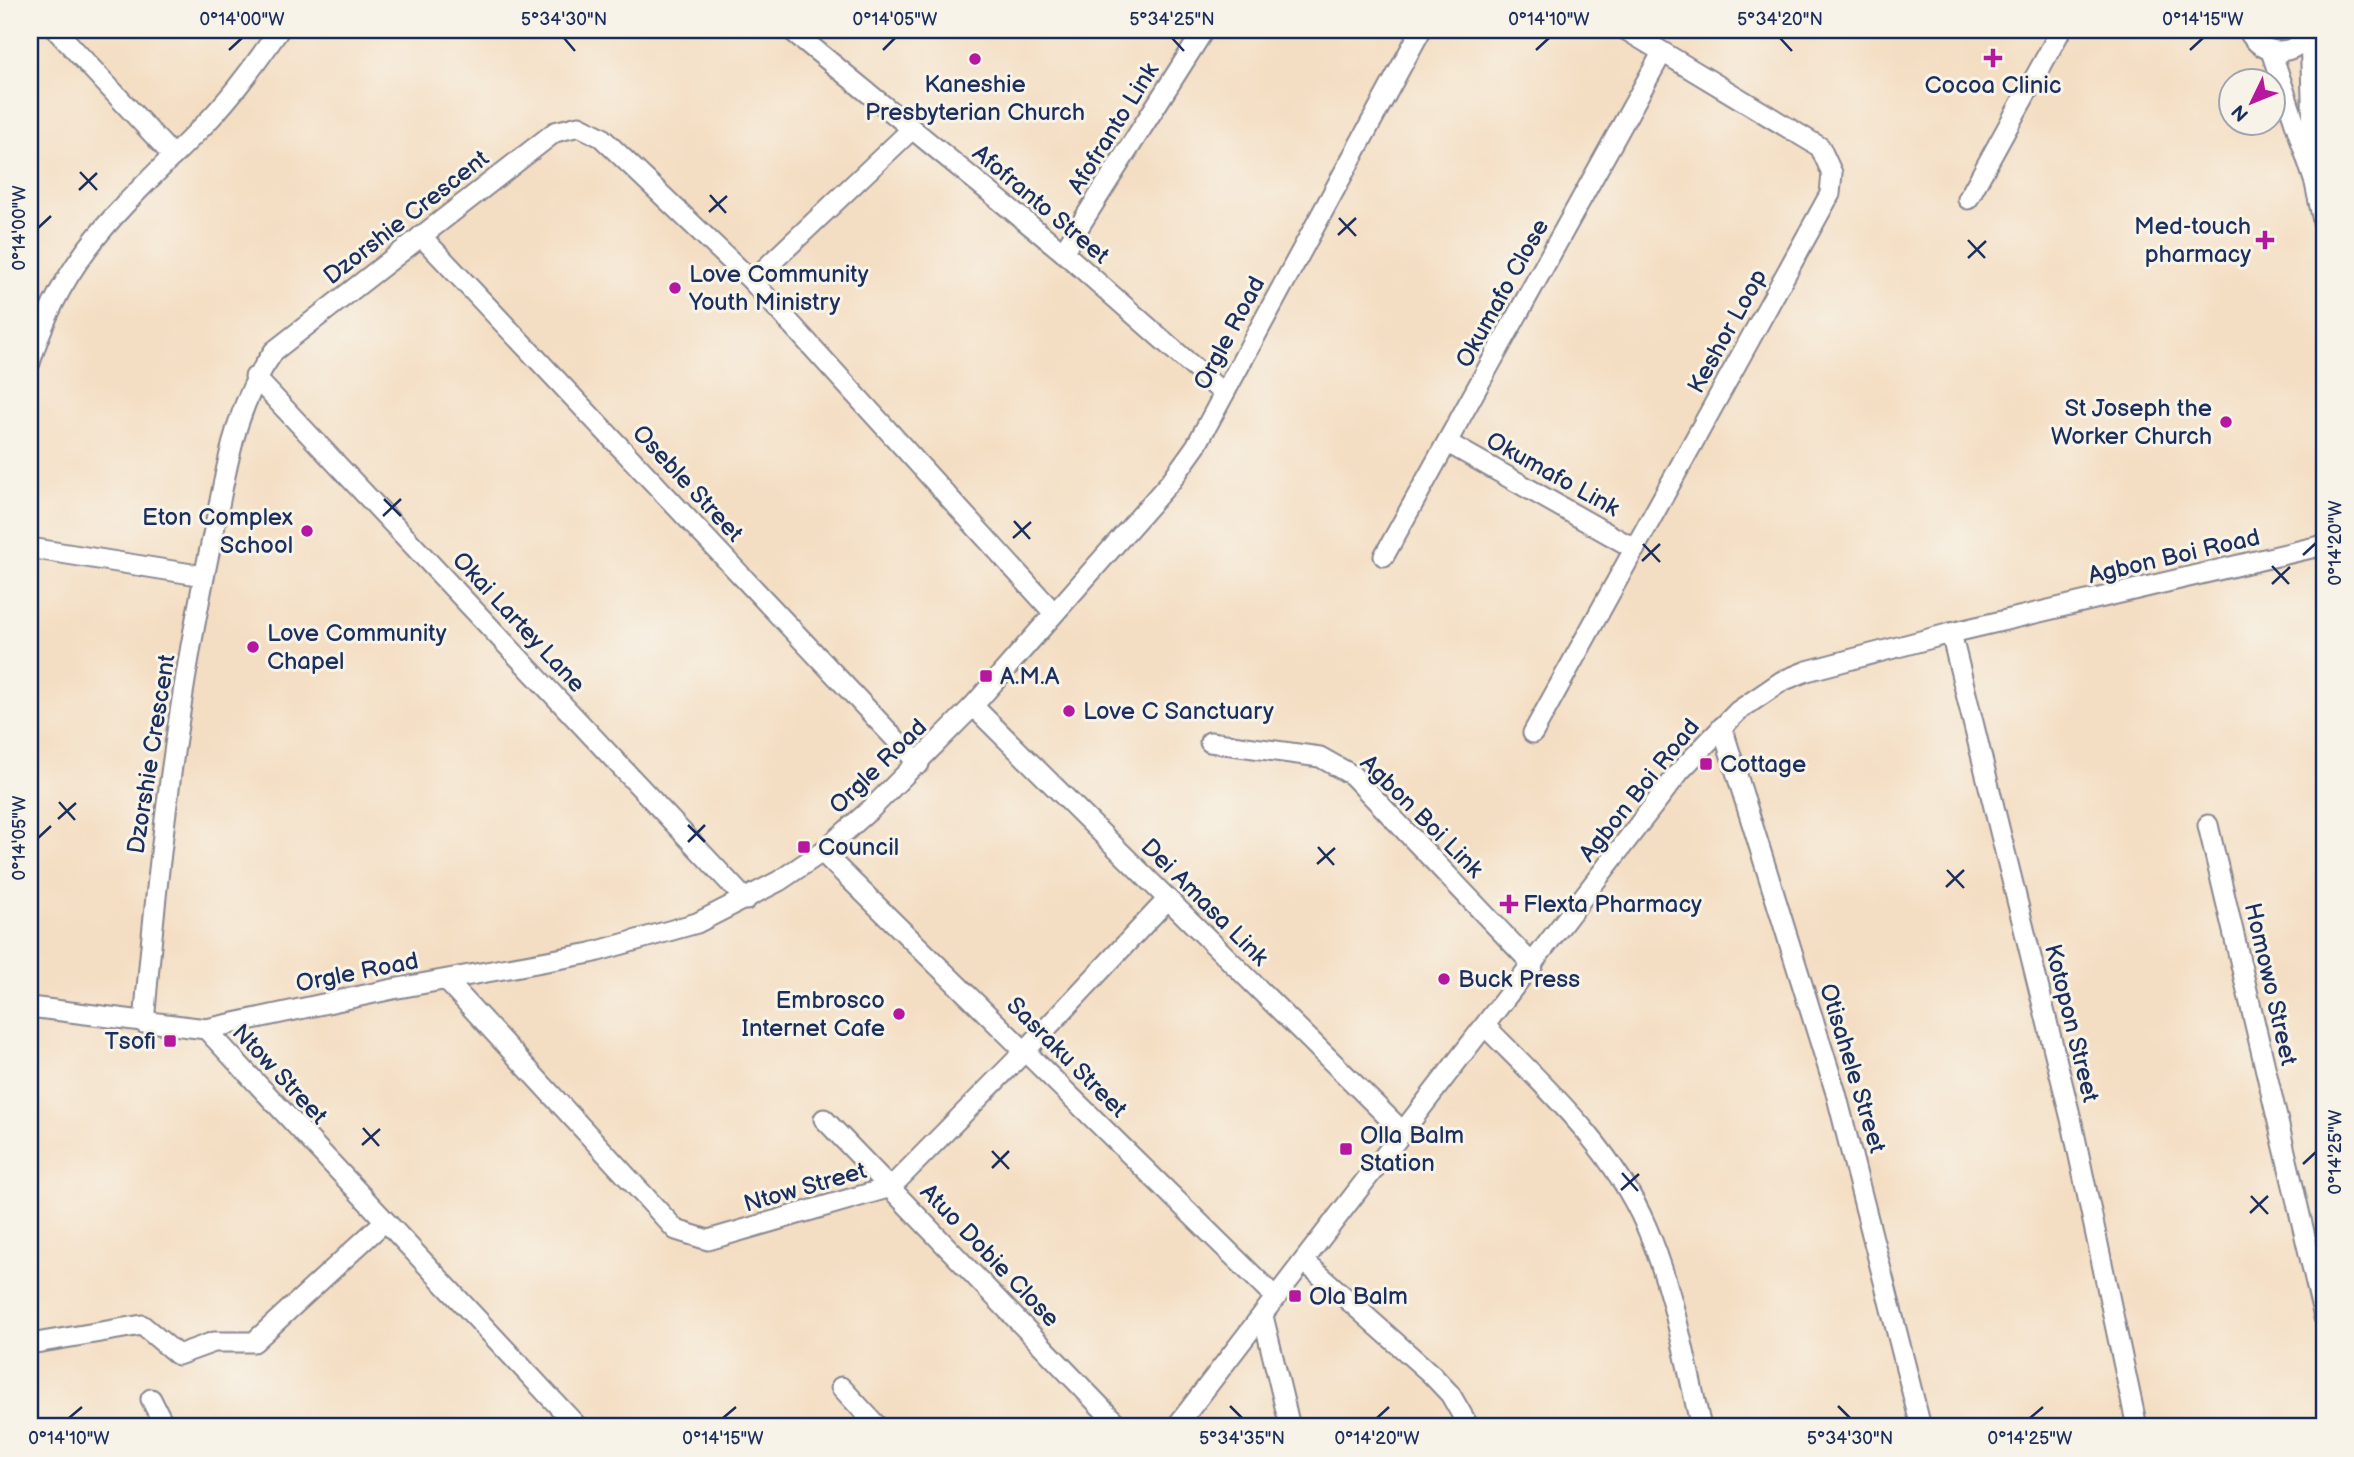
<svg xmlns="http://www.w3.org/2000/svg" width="2354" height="1457" font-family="'Balsamiq Sans',sans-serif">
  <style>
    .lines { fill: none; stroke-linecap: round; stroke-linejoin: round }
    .minor-casing { stroke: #888690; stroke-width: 23 }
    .minor { stroke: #fff; stroke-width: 19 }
    .ticks { fill: none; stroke: #1b2f5e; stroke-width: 2.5 }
    .poi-dot { fill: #b5179e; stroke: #f7f3e8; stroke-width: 2.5 }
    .labels { text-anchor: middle; stroke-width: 6; stroke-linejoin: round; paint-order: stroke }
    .poi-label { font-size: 24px; fill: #1b2f5e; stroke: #f7f3e8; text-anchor: start }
    .street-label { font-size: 24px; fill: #1b2f5e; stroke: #f7f3e8 }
    .neatline { fill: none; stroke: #1b2f5e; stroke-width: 2.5 }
    .ticks-label { font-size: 18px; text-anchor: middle; fill: #1b2f5e }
  </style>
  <rect width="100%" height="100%" fill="#f7f3e8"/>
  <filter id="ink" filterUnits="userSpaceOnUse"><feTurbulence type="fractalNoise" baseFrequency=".0143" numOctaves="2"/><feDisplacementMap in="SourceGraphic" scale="14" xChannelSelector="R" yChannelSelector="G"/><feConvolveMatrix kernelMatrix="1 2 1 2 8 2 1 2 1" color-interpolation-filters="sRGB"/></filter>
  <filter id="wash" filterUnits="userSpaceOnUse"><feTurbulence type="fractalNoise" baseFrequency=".00686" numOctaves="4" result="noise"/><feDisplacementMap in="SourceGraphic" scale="28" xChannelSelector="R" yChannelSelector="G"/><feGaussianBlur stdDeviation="1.57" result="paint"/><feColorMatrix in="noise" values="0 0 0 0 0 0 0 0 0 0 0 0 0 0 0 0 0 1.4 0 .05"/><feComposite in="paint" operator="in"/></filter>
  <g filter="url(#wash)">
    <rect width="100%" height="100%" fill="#f4dec3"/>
  </g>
  <g filter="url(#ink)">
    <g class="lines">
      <defs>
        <g id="minor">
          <path d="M56,30L173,156"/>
          <path d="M791,30L1063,252L1224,394"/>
          <path d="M2248,30C2262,58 2296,58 2311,30"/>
          <path d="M2310,32L2314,164"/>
          <path d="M2271,51L2315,183L2324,226"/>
          <path d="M1968,199L2061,30"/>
          <path d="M421,236L919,764"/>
          <path d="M1063,252L1204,30"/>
          <path d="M752,281L912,129"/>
          <path d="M30,363C63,251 130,201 207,122C234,94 257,62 279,30"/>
          <path d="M255,377L746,900"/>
          <path d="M1448,443L1635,549"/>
          <path d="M30,548L204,576"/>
          <path d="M1384,556L1662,53"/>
          <path d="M1951,633L2072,1123L2137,1427"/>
          <path d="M973,706L1403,1132"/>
          <path d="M1722,727L1836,1093L1921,1427"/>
          <path d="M1533,733L1830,194L1832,173L1820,147L1626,30"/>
          <path d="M1210,742L1320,757L1352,775L1533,965"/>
          <path d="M2208,825L2324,1317"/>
          <path d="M822,852L1276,1298"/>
          <path d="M446,980L676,1230L708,1240L891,1187L1026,1050L1167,900"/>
          <path d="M30,1007L206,1029L393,989L591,953L697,923L779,881L822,852L871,809L973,706L1171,481L1196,446L1224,394L1421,30"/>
          <path d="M144,1023C158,857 178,693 214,530C228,464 234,407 274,351L555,132L579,126L601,137L752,281L1054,613"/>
          <path d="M1486,1027C1545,1087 1612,1147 1646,1226C1674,1290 1685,1360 1701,1427"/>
          <path d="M206,1029L578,1427"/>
          <path d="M824,1119L1120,1427"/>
          <path d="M1304,1261L1431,1374L1450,1394L1469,1427"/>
          <path d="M1263,1316L1290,1427"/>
          <path d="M30,1344L142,1325L178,1355L214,1342H254L384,1222"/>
          <path d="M841,1387L878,1427"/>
          <path d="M151,1399L165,1427"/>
          <path d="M1176,1427L1680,771L1738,711L1782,681L1807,671L1951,633L2324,545"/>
        </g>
      </defs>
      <!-- minor casing -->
      <use href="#minor" class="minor-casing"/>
      <!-- minor -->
      <use href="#minor" class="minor"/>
    </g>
  </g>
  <!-- ticks -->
  <path class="ticks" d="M564,38L575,51M1172,38L1184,51M1780,38L1792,51M229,50L242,38M883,50L895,38M1536,50L1549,38M2190,50L2203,38M80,172L97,190M79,190L97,173M710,195L726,213M709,212L727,196M1339,218L1356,236M38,228L51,216M1338,235L1356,218M1968,240L1985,258M1968,258L1986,241M384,499L401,516M383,516L401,499M1014,521L1030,539M1013,538L1031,522M1643,544L1660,562M2303,555L2316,543M1642,561L1660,544M2272,566L2289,584M2272,584L2290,567M59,802L75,820M58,819L76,803M688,825L705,842M38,838L51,826M688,842L705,825M1318,847L1334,865M1317,864L1335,848M1947,870L1964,888M1946,887L1964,870M363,1128L379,1146M362,1145L380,1129M992,1151L1009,1169M2303,1164L2316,1152M992,1168L1009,1151M1622,1173L1638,1191M1621,1190L1639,1174M2251,1196L2268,1214M2250,1213L2268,1196M1230,1406L1242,1418M1838,1406L1850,1418M69,1418L82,1407M723,1418L736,1407M1377,1418L1389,1407M2030,1418L2043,1407"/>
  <!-- markers -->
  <g class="poi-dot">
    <path d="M1989.5 47.5h7v7h7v7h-7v7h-7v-7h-7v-7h7z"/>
    <circle cx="975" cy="59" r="7"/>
    <path d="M2261.5 229.5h7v7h7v7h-7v7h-7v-7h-7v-7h7z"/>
    <circle cx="675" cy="288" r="7"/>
    <circle cx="2226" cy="422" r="7"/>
    <circle cx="307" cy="531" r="7"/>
    <circle cx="253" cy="647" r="7"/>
    <rect x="979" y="669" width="14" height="14" rx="3.5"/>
    <circle cx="1069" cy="711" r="7"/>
    <rect x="1699" y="757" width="14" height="14" rx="3.5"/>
    <rect x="797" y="840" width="14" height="14" rx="3.5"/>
    <path d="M1505.5 893.5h7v7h7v7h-7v7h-7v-7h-7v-7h7z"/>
    <circle cx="1444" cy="979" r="7"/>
    <circle cx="899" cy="1014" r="7"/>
    <rect x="163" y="1034" width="14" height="14" rx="3.5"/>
    <rect x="1339" y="1142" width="14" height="14" rx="3.5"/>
    <rect x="1288" y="1289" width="14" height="14" rx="3.5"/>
  </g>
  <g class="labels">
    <!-- poi labels -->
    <g class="poi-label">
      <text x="975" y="92" text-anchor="middle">Kaneshie<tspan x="975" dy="28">Presbyterian Church</tspan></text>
      <text x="1993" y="93" text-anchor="middle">Cocoa Clinic</text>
      <text x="2251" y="234" text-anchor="end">Med-touch<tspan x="2251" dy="28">pharmacy</tspan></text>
      <text x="689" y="282">Love Community<tspan x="689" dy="28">Youth Ministry</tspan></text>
      <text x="2212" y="416" text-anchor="end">St Joseph the<tspan x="2212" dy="28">Worker Church</tspan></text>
      <text x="293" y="525" text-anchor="end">Eton Complex<tspan x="293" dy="28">School</tspan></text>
      <text x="267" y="641">Love Community<tspan x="267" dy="28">Chapel</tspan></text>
      <text x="1000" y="684">A.M.A</text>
      <text x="1083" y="719">Love C Sanctuary</text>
      <text x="1720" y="772">Cottage</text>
      <text x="818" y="855">Council</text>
      <text x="1523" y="912">Flexta Pharmacy</text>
      <text x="1458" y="987">Buck Press</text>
      <text x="885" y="1008" text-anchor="end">Embrosco<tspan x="885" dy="28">Internet Cafe</tspan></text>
      <text x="156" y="1049" text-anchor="end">Tsofi</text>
      <text x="1360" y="1143">Olla Balm<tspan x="1360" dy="28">Station</tspan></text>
      <text x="1309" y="1304">Ola Balm</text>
    </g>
    <!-- street labels -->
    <g class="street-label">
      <text transform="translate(1113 128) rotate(-58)" y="8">Afofranto Link</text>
      <text transform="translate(1041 204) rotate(40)" y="8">Afofranto Street</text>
      <text transform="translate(406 217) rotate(-38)" y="8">Dzorshie Crescent</text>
      <text transform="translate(1502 293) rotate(-61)" y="8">Okumafo Close</text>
      <text transform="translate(1727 331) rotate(-61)" y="8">Keshor Loop</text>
      <text transform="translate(1229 333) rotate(-62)" y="8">Orgle Road</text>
      <text transform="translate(1553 474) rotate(29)" y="8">Okumafo Link</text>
      <text transform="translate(688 483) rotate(47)" y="8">Oseble Street</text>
      <text transform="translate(2174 556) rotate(-13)" y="8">Agbon Boi Road</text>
      <text transform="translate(519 622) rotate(47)" y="8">Okai Lartey Lane</text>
      <text transform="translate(151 754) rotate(-81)" y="8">Dzorshie Crescent</text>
      <text transform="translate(878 766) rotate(-44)" y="8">Orgle Road</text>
      <text transform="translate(1639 790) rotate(-51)" y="8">Agbon Boi Road</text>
      <text transform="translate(1422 816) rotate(45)" y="8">Agbon Boi Link</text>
      <text transform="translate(1205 902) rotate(45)" y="8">Dei Amasa Link</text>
      <text transform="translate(357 972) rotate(-11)" y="8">Orgle Road</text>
      <text transform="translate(2271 984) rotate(77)" y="8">Homowo Street</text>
      <text transform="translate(2072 1023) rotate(76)" y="8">Kotopon Street</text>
      <text transform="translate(1067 1057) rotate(45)" y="8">Sasraku Street</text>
      <text transform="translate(1853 1068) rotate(73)" y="8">Otisahele Street</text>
      <text transform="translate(280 1074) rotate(47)" y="8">Ntow Street</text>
      <text transform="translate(805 1187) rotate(-16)" y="8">Ntow Street</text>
      <text transform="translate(990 1255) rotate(46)" y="8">Atuo Dobie Close</text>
    </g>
  </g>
  <!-- margin -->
  <rect width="2354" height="1457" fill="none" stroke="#f7f3e8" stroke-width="77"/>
  <!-- north arrow -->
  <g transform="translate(2252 102) rotate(227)"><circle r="33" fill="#f7f3e8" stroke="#9fa5b1" stroke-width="2"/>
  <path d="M0-5L12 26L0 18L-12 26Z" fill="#b5179e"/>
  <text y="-10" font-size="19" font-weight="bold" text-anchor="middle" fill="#1b2f5e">N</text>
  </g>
  <rect x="38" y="38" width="2278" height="1380" class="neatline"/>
  <g class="ticks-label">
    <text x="242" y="25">0°14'00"W</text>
    <text x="564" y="25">5°34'30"N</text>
    <text x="895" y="25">0°14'05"W</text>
    <text x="1172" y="25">5°34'25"N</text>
    <text x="1549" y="25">0°14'10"W</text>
    <text x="1780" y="25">5°34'20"N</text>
    <text x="2203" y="25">0°14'15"W</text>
    <text transform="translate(19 228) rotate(-90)" y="6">0°14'00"W</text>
    <text transform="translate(2335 543) rotate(-90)" y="6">0°14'20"W</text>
    <text transform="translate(19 838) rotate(-90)" y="6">0°14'05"W</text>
    <text transform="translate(2335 1152) rotate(-90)" y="6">0°14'25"W</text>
    <text x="69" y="1444">0°14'10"W</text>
    <text x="723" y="1444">0°14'15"W</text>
    <text x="1242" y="1444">5°34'35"N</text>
    <text x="1377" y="1444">0°14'20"W</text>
    <text x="1850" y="1444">5°34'30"N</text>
    <text x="2030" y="1444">0°14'25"W</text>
  </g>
</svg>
